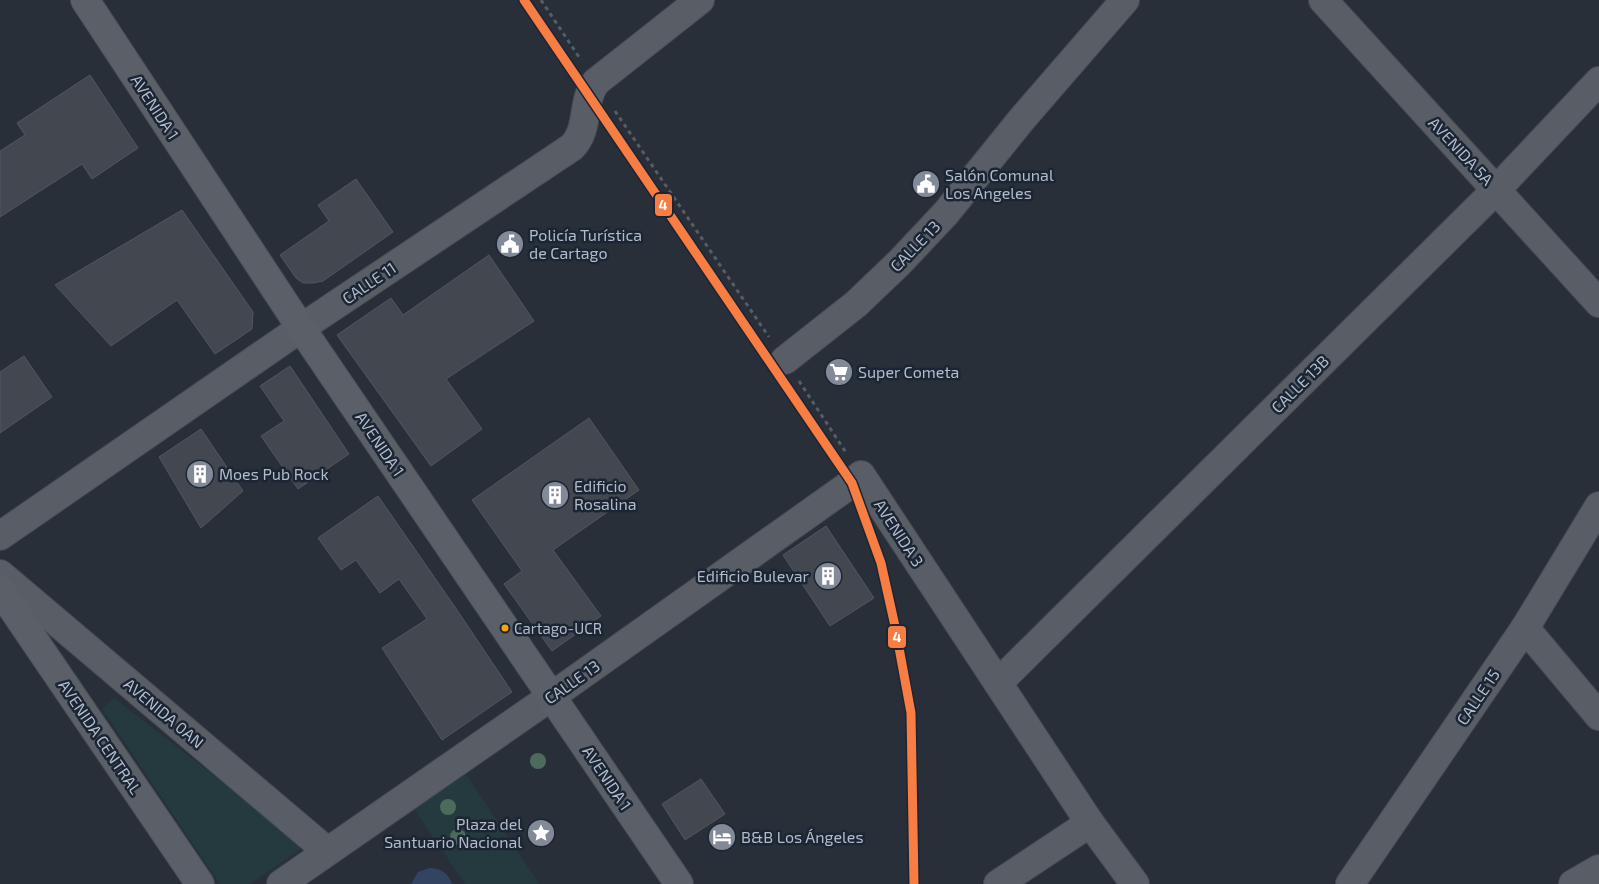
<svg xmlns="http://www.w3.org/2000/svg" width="1599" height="884" font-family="'Exo 2',sans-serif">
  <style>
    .green { fill: #253a3f }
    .water { fill: #324462 }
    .building { fill: #424750; stroke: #505760 }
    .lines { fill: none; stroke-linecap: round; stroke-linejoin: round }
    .minor-casing { stroke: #454a51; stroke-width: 30 }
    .primary-casing { stroke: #464c55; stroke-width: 30 }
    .path { stroke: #565d64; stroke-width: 3; stroke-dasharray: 4 4; stroke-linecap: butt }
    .minor { stroke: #595e66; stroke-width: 28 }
    .primary { stroke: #5b6068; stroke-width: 28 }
    .rail-1-casing { stroke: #1b2534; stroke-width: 12 }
    .rail-1 { stroke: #f77d43; stroke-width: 9 }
    .tree { fill: #4b6c5a }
    .bus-dot { fill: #f7a600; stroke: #1b2534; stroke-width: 2 }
    .labels { text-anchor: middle; stroke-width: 5; stroke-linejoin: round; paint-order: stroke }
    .bus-label { font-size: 15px; fill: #b2bbca; stroke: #1b2534; text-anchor: start }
    .street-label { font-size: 16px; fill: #b2bbca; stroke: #1b2534 }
    .poi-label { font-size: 16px; fill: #b2bbca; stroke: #1b2534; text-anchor: start }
    .line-badge { stroke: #1b2534; stroke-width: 2 }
    .badge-label { font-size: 14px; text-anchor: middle; font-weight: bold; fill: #fff }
  </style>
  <rect width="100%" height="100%" fill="#282f39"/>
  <!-- green -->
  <g class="green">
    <path d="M114,698L305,846L250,884H220L102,709Z"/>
    <path d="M466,774L539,884H465L414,809Z"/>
  </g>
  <!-- water -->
  <path class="water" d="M429,868C441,868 448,873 452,884H411L418,872Z"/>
  <!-- building -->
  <g class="building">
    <path d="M90,75L138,148L92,179L82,164L0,217V151L25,135L17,123Z"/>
    <path d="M356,179L393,232L323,281L313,283H303L296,278L280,255L329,221L318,205Z"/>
    <path d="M182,210L253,312L252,329L215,354L177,300L111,346L55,285Z"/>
    <path d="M489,255L534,321L446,379L482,429L431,466L337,335L391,298L403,315Z"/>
    <path d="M24,356L52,397L0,433V372Z"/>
    <path d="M290,366L349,454L298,489L261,436L284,421L260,386Z"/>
    <path d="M589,418L639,490L553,550L601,616L552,651L504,584L522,571L472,500Z"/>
    <path d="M201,429L243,491L201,528L159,457Z"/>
    <path d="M378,496L455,607L512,692L442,740L382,648L427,619L399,579L380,593L356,560L341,570L318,538Z"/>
    <path d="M826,526L874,598L830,626L783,555Z"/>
    <path d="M701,779L725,814L685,840L662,804Z"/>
  </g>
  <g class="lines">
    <defs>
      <g id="minor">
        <path d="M1323,0L1599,303"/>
        <path d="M785,360L856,304L899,263L946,213L1022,119L1125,0"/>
        <path d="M0,536L301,328L572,147C590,129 581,102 596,82L700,0"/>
        <path d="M0,574L327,851"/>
        <path d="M1525,628L1599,716"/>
        <path d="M998,683L1497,189L1599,81"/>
        <path d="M281,884L552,696L852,483L861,475L1090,823L1135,884"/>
        <path d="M998,884L1090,823"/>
        <path d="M1350,884L1525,628L1599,506"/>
        <path d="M1573,884L1599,869"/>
      </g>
      <g id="primary">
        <path d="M85,0L301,328L679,884"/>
        <path d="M0,590L200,884"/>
      </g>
    </defs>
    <!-- minor casing -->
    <use href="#minor" class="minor-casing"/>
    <!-- primary casing -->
    <use href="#primary" class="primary-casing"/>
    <!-- path -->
    <g class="path">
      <path d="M541,0L581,60"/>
      <path d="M615,111L769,337"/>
      <path d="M799,381L847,454"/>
    </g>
    <!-- minor -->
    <use href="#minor" class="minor"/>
    <!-- primary -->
    <use href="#primary" class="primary"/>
    <defs>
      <path id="rail-1" d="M524,0L852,483L881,563L895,626L911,713L914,884"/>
    </defs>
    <!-- rail-1 casing -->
    <use href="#rail-1" class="rail-1-casing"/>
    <!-- rail-1 -->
    <use href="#rail-1" class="rail-1"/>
  </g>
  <!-- trees -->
  <g class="tree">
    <circle cx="538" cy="761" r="8"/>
    <circle cx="448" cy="807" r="8"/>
    <circle cx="458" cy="837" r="8"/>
  </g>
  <!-- icons -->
  <defs>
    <symbol id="civic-disc" viewBox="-11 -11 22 22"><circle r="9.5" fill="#828a97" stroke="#1b2534"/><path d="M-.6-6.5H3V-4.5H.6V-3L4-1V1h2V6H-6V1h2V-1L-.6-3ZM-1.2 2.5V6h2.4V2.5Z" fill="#fff"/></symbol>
    <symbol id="supermarket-disc" viewBox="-11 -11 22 22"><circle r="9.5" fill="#828a97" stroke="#1b2534"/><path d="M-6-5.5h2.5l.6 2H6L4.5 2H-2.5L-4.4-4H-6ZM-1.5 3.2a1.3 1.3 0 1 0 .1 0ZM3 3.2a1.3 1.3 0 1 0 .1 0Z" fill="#fff"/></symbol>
    <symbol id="building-disc" viewBox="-11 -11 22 22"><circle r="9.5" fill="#828a97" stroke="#1b2534"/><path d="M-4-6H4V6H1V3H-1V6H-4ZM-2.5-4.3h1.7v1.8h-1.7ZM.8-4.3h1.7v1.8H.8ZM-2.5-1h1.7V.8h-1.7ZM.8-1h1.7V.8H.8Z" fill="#fff"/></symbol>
    <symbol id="sight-disc" viewBox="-11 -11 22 22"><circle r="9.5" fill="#828a97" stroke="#1b2534"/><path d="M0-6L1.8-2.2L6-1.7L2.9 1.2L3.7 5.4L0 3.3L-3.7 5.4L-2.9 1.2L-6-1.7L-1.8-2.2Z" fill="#fff"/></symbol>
    <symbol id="hotel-disc" viewBox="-11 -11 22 22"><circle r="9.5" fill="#828a97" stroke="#1b2534"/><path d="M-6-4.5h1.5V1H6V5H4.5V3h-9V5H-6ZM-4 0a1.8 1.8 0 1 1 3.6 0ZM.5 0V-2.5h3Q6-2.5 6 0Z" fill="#fff"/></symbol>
  </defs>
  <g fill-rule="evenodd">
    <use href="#civic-disc" x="910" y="168" width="32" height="32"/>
    <use href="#civic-disc" x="494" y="228" width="32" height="32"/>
    <use href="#supermarket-disc" x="823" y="356" width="32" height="32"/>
    <use href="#building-disc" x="184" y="458" width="32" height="32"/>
    <use href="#building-disc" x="539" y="479" width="32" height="32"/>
    <use href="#building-disc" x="812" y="560" width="32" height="32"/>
    <use href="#sight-disc" x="525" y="817" width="32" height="32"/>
    <use href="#hotel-disc" x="706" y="821" width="32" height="32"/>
  </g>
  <!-- markers -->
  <circle class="bus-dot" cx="505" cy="628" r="4.5"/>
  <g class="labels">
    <!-- bus labels -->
    <g class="bus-label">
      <text x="514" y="634">Cartago-UCR</text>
    </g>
    <!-- street labels -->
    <g class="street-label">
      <text transform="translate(155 107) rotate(57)" y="6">AVENIDA 1</text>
      <text transform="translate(1461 151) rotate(47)" y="6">AVENIDA 5A</text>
      <text transform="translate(915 246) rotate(-46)" y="6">CALLE 13</text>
      <text transform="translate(369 283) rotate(-34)" y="6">CALLE 11</text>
      <text transform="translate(1300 384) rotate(-45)" y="6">CALLE 13B</text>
      <text transform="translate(380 444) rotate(56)" y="6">AVENIDA 1</text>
      <text transform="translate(899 533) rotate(57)" y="6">AVENIDA 3</text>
      <text transform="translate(572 682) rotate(-35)" y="6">CALLE 13</text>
      <text transform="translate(1478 697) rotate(-56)" y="6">CALLE 15</text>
      <text transform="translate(164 713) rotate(40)" y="6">AVENIDA 0AN</text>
      <text transform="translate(100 737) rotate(56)" y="6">AVENIDA CENTRAL</text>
      <text transform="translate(607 778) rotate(56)" y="6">AVENIDA 1</text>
    </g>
    <!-- poi labels -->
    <g class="poi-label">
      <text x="945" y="181">Salón Comunal<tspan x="945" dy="18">Los Angeles</tspan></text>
      <text x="529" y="241">Policía Turística<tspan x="529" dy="18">de Cartago</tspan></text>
      <text x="858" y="378">Super Cometa</text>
      <text x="219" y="480">Moes Pub Rock</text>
      <text x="574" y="492">Edificio<tspan x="574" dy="18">Rosalina</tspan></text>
      <text x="809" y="582" text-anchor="end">Edificio Bulevar</text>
      <text x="522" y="830" text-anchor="end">Plaza del<tspan x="522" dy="18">Santuario Nacional</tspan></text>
      <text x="741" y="843">B&amp;B Los Ángeles</text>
    </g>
  </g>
  <g class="line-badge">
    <rect x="654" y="193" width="19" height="24" rx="5" fill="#f77d43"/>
    <rect x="887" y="625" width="20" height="24" rx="5" fill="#f77d43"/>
  </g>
  <g class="badge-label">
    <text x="663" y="210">4</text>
    <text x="897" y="642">4</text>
  </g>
</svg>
